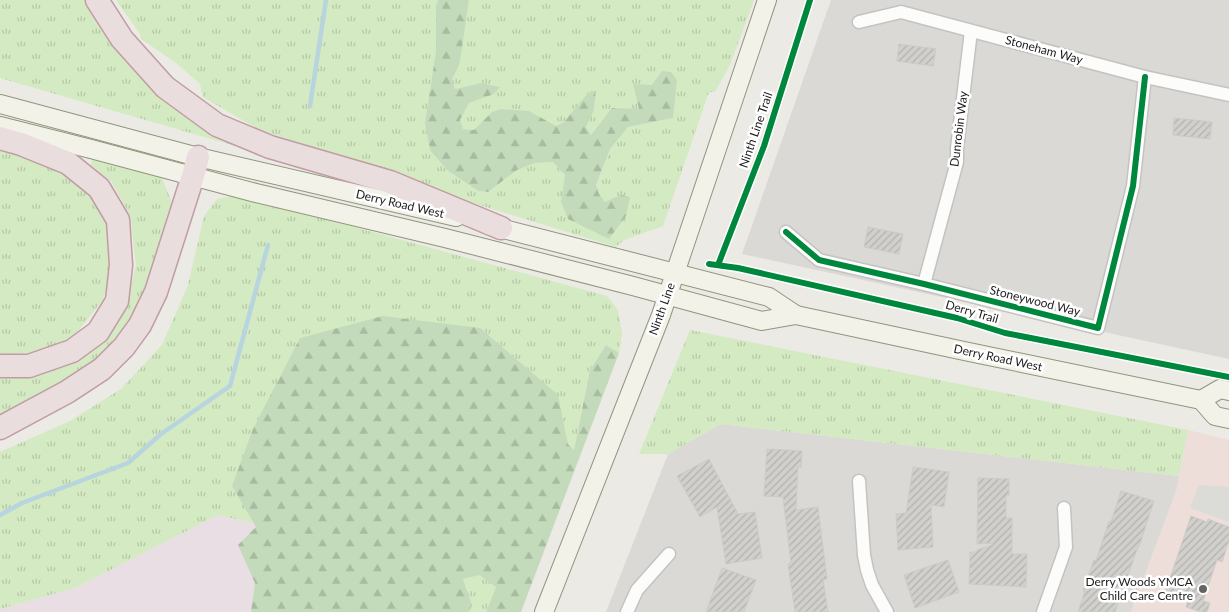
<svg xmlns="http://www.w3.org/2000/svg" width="1229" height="612" font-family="Lato,sans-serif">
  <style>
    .residential { fill: #dad9d6 }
    .commercial { fill: #eeded9 }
    .industrial { fill: #e9dee3 }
    .grass { fill: url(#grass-tufts) }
    .forest { fill: url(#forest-firs) }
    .parking { fill: #dbdbd8 }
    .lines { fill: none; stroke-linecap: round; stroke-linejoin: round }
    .stream { stroke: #b7d4df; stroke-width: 4.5 }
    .building { fill: url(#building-hatch); stroke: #cecbc6 }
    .minor-casing { stroke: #c3c3c1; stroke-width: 15 }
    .secondary-casing { stroke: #91957d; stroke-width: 20 }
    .motorway-casing { stroke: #c19ca4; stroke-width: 25 }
    .minor { stroke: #fcfcfb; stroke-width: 12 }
    .secondary { stroke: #f2f2e9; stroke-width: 18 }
    .motorway { stroke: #e9ddde; stroke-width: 22 }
    .cycleway-casing { stroke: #fff; stroke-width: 9 }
    .cycleway { stroke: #00873e; stroke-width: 6 }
    .poi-dot { fill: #646462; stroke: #fff; stroke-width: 2 }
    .labels { text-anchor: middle; stroke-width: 5; stroke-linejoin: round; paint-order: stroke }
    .street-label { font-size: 12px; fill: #1c1c1c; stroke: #fff }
    .poi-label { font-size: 12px; fill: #1c1c1c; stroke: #fff; text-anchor: end }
  </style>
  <defs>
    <pattern id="grass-tufts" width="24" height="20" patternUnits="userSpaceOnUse" patternTransform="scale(1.25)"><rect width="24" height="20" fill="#d4eac2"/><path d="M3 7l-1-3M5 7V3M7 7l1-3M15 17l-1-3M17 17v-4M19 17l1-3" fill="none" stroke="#b5c8a6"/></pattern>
    <pattern id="forest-firs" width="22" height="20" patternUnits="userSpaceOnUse" patternTransform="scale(1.25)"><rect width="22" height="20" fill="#c3dbba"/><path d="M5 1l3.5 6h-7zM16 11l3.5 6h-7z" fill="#a7bb9f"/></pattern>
    <pattern id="building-hatch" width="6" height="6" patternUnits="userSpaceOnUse" patternTransform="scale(1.25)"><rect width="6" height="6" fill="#d1d0cc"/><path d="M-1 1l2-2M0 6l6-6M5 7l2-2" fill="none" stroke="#b3b2af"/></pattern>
  </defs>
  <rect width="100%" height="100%" fill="#ebeae5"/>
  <!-- residential -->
  <g class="residential">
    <path d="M831,0H1229V359L742,254Z"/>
    <path d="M721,424L1179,476L1177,489L1131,612H606L668,454Z"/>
  </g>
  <!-- commercial -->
  <path class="commercial" d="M1188,430L1229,440V612H1131L1177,489Z"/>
  <!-- industrial -->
  <path class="industrial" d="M218,515L494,575L480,612H0V609L75,588Z"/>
  <!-- grass -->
  <g class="grass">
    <path d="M0,0H89L114,44L240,142L239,147L0,78Z"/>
    <path d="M116,0H438L436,5V51L425,123L430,150L447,170L478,191L487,192L517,170L535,163L553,162L565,175L561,202L568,219L621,195L605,202L599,194L596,185L610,149L628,127L673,118L639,109L591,135L586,127L594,110L596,91L587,94L564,122L555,126L529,111L492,112L474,130L463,129L460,120L469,103L494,94L499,87L481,83L455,89L452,80L460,62L469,0H754L730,65L715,92H709L663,226L624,240L616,247L424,188L256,128L203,97L200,84L176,63L141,39L140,34Z"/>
    <path d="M0,143L78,179L105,213L113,265L103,300L74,336L42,352L9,355L0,353Z"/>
    <path d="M93,156L160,173L172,203L150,290L124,336L95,365L0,418V374L11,376L126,306L136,265L130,215L111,181L91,165Z"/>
    <path d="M237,195L607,296L618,310L622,334L619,353L606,345L590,370L574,450L568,444L558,395L232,486L254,523L218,515L75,588L0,609V452L70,421L121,389L162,345L188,285L204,216L217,199Z"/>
    <path d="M690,330L1188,430L1179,476L721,424L668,454H639Z"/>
    <path d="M479,575L496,587L486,612H469L472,605L463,579Z"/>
  </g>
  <!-- forest -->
  <g class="forest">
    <path d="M438,0H469L460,62L452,80L455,89L481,83L500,87L494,94L469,103L460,120L463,129L474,130L492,112L501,109L529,111L556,126L564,122L587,94L596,90L594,110L586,127L591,135L612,108L639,109L633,84L652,85L662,71L671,72L677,80L673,118L628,127L610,149L596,185L599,194L605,202L621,195L630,197L626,216L609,239L568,219L561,202L565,175L553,162L535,163L517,170L488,192L478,191L447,170L430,150L425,123L436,51V5Z"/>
    <path d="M383,316L480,328L558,395L568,444L574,450L590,370L606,345L619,353L521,612H486L496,587L479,575L463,579L472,605L469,612H251L255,583L238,545L256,527L232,486L253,429L300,338Z"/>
  </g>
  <!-- parking -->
  <path class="parking" d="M1199,485L1229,487V522L1190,508Z"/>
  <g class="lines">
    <!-- stream -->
    <g class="stream">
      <path d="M310,106L326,0"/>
      <path d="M0,515L22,503L128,463L161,434L230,386L268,245"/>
    </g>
  </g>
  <!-- building -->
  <g class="building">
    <path d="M899,44L936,49L933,66L897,61Z"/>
    <path d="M1174,118L1212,122L1210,139L1173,135Z"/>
    <path d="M868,227L903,234L899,254L864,247Z"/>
    <path d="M767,449L802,451L801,467H798L796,510L818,507L827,579L823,580L828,612H795L788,564L791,563L783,497L764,496Z"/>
    <path d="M709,459L738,514L755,512L762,558L726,564L717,507L700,517L677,476Z"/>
    <path d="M913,467L949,472L944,507L931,505L933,547L898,550L896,514L906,513Z"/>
    <path d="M978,478L1009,479V496H1006V518H1012V554H1027L1026,587L969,584L970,552H977V550L992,545V543L977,544Z"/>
    <path d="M1121,491L1154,501L1139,547H1138L1115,612H1078L1085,591H1083L1087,579L1094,560L1096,561L1109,521L1111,522Z"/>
    <path d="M1191,516L1207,522L1208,519L1229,527V541L1222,562L1217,560L1203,601L1210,603L1207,612H1201L1186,607L1188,601L1165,593Z"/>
    <path d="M948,560L959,592L915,608L904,575Z"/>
    <path d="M722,568L756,580L744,612H706Z"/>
  </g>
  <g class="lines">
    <defs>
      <g id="minor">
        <path d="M859,22L901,12L1145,77L1229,95"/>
        <path d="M786,232L819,260L924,284L1098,328L1133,186L1145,77"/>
        <path d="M924,284L957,162V148L971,31"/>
        <path d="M859,481L864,555L867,570L872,585L887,612"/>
        <path d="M627,612L637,590L669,554"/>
        <path d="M1043,612L1066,547L1064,508"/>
      </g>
      <g id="secondary">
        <path d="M0,104L198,157L456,217"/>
        <path d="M0,126L91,149L256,193L445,238L633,286L762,321L796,315L969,352L1201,400L1215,416L1229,419"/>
        <path d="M488,225L769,297L796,315"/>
        <path d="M1201,400L1220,389L1229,391"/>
        <path d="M544,612L661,315L767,0"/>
      </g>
      <g id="motorway">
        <path d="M97,0L122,39L165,87L217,125L270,147L390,182L501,228"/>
        <path d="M0,138L21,144L68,163L99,188L118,220L121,265L117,301L98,332L72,351L29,366H0"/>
        <path d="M0,428L67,392L102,369L124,347L140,325L156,292L193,176L198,157"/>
      </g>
    </defs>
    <!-- minor casing -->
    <use href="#minor" class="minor-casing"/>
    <!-- secondary casing -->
    <use href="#secondary" class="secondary-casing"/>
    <!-- motorway casing -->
    <use href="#motorway" class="motorway-casing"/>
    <!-- minor -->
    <use href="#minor" class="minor"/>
    <!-- secondary -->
    <use href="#secondary" class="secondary"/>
    <!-- motorway -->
    <use href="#motorway" class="motorway"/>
    <defs>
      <g id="cycleway">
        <path d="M786,232L819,260L924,284L1098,328L1133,186L1145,77"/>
        <path d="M709,264L738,268L957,318L1005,333L1229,377"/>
        <path d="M718,265L764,146L810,0"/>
      </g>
    </defs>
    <!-- cycleway casing -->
    <use href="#cycleway" class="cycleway-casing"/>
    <!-- cycleway -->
    <use href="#cycleway" class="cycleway"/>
  </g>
  <!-- markers -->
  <circle class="poi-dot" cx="1203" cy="589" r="5"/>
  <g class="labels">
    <!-- street labels -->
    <g class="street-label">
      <text transform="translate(1044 50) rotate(15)" y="4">Stoneham Way</text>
      <text transform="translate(959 129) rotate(-83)" y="4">Dunrobin Way</text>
      <text transform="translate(756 130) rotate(-71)" y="4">Ninth Line Trail</text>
      <text transform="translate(400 204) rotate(13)" y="4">Derry Road West</text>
      <text transform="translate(1035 301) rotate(14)" y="4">Stoneywood Way</text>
      <text transform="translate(662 309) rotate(-70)" y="4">Ninth Line</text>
      <text transform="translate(972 312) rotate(16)" y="4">Derry Trail</text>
      <text transform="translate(998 358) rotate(12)" y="4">Derry Road West</text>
    </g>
    <!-- poi labels -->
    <g class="poi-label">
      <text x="1193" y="586">Derry Woods YMCA<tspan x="1193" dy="14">Child Care Centre</tspan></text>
    </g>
  </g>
</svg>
